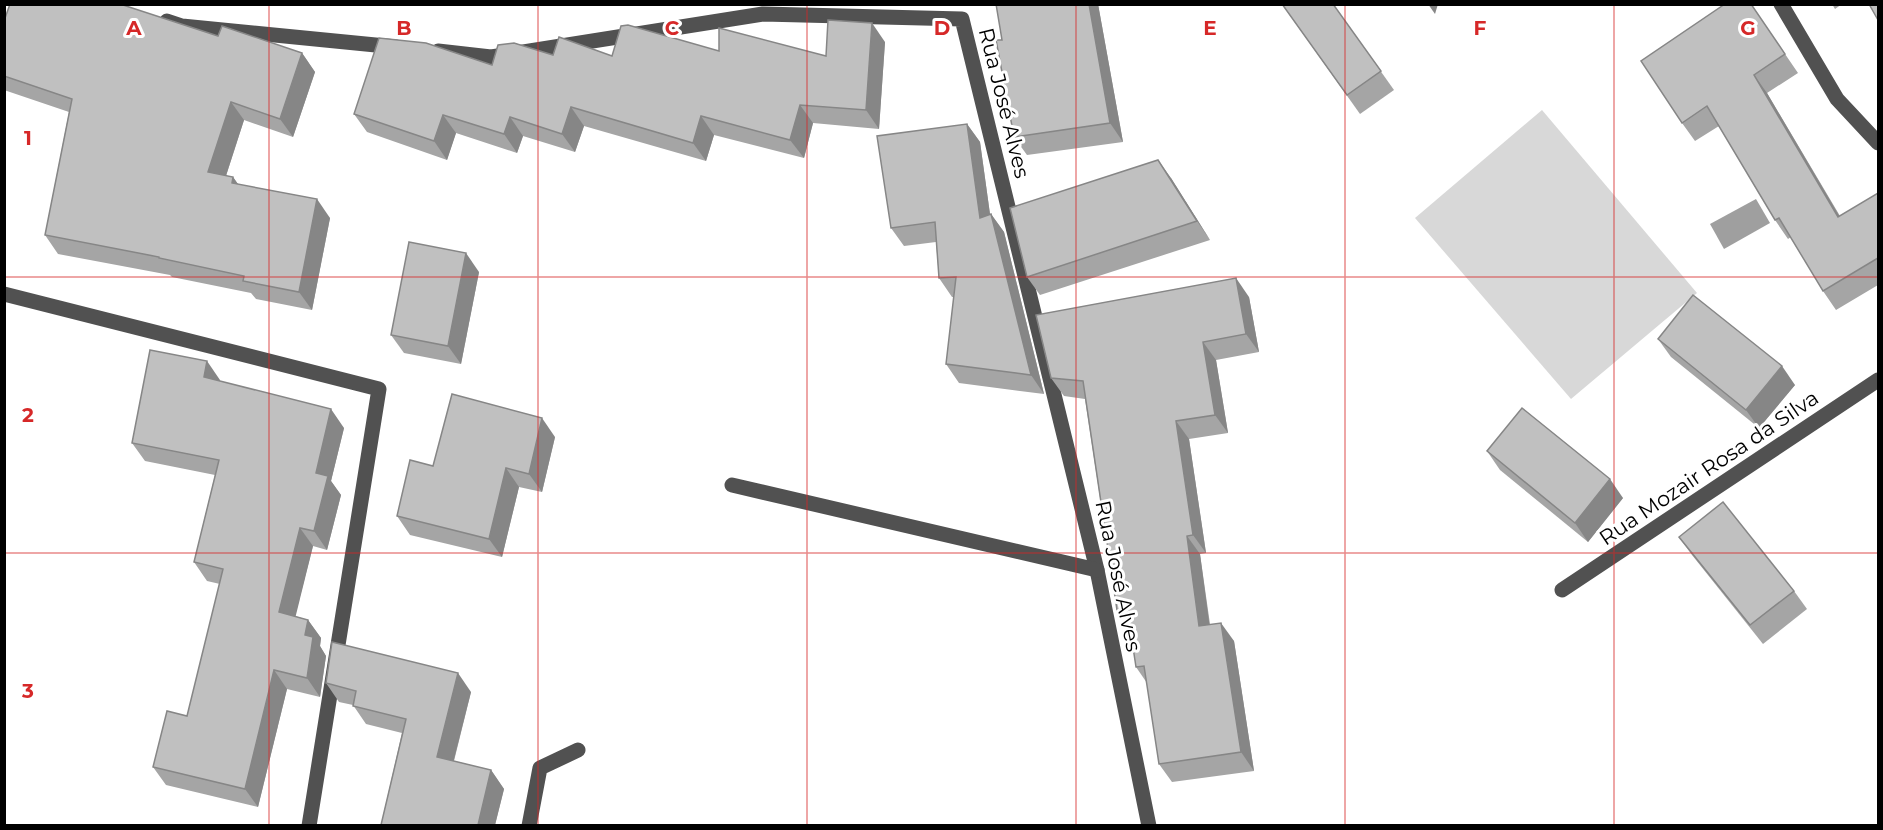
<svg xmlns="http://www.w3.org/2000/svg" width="1883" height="830" font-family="Montserrat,sans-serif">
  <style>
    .green { fill: #d8d8d8 }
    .water { fill: #9f9f9f }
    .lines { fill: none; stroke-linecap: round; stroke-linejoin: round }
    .minor { stroke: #515151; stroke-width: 15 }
    .wall { fill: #a5a5a5 }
    .shaded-wall { fill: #868686 }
    .building { fill: #c0c0c0; stroke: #868686; stroke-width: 1.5 }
    .grid { fill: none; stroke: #d62828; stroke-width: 1.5; stroke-opacity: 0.55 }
    .labels { text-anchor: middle; stroke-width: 6; stroke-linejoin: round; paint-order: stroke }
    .street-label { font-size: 21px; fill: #000; stroke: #fff }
    .grid-label { font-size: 20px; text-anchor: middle; font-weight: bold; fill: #d62828; stroke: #fff; stroke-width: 6; stroke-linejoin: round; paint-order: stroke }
  </style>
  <rect width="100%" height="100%" fill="#fff"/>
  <!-- green -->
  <path class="green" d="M1542,110L1697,293L1571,399L1415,218Z"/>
  <!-- water -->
  <path class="water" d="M1756,199L1770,223L1724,249L1710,224Z"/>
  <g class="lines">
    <!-- minor -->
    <g class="minor">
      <path d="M1781,4L1837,99L1878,143"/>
      <path d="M167,21L182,26L396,47"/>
      <path d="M438,51L491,57L763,14L962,19L1097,570L1149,826"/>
      <path d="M4,294L379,389L309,826"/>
      <path d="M732,485L1097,570"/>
      <path d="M1562,590L1878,380"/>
      <path d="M529,826L540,768L578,750"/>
    </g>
  </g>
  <!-- wall -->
  <g class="wall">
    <path d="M996,4H1098L1123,142L1027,155L1014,137L1002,40Z"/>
    <path d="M1282,4H1333L1394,90L1360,114Z"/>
    <path d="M1751,4L1798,73L1767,93L1840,216L1878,193V285L1836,310L1823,291L1791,237L1788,239L1775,220L1719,126L1695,141L1682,123Z"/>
    <path d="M1832,4H1842L1835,9Z"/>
    <path d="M4,21L218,36L302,53L315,72L293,137L244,120L226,176L233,177L238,184L330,218L312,310L256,299L251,293L172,277L170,275L58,254L45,235L69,112L4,90Z"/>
    <path d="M885,42L879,129L813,123L804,158L714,135L706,161L584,126L575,152L523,136L517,153L456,133L447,160L367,132L354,114L492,65L553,55L612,56L719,51L826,56Z"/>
    <path d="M967,124L980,142L990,214H991L1004,232L1044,394L959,383L946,364L954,297H952L939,278L936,242L904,246L891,228Z"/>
    <path d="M1171,178L1210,240L1040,295L1027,277Z"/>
    <path d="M479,272L461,364L404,353L391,335Z"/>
    <path d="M1249,297L1259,352L1216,360L1228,433L1189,439L1206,553L1200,554L1210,624L1234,641L1254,771L1172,782L1159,764L1147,683L1136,667L1130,628L1117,610L1085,399L1064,396L1051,378Z"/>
    <path d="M1658,339L1795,385L1759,428L1671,357Z"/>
    <path d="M220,380V381L344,428L331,481L341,495L327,550L313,546L295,616L308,620L321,638L320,646L326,656L320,697L287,689L258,807L166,785L153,767L187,716L220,584L207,581L194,562L215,475L145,461L132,443Z"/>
    <path d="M555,437L542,492L519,487L502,557L410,535L397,516L433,466Z"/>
    <path d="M1487,451L1623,498L1588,542L1500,470Z"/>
    <path d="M1679,537L1794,591L1807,609L1763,644L1692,555Z"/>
    <path d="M326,683L471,692L454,761L491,770L504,789L495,825H381L402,733L366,724L353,705L339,702Z"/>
  </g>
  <!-- shaded-wall -->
  <g class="shaded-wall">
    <path d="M1089,4H1098L1123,142L1110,123Z"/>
    <path d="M1428,4H1438L1435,14Z"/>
    <path d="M872,23L885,42L879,129L866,110Z"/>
    <path d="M302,53L315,72L293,137L280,119Z"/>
    <path d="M1754,75L1767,93L1851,236L1838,217Z"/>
    <path d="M231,102L244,120L221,191L208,172Z"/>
    <path d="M800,105L813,123L804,158L790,140Z"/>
    <path d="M571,107L584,126L575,152L562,134Z"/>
    <path d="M443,115L456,133L447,160L434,141Z"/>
    <path d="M701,116L714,135L706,161L693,143Z"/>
    <path d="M510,117L523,136L517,153L504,134Z"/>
    <path d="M967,124L980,142L993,236L980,218Z"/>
    <path d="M1158,160L1171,178L1210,240L1197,221Z"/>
    <path d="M233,177L246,196L232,183Z"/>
    <path d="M317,199L330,218L312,310L299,292Z"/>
    <path d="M991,214L1004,232L1044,394L1031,375Z"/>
    <path d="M466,253L479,272L461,364L448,346Z"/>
    <path d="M1236,278L1249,297L1259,352L1246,334Z"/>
    <path d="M1203,342L1216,360L1228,433L1215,415Z"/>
    <path d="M207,361L220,380L217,396L204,377Z"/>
    <path d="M1782,366L1795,385L1759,428L1746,410Z"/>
    <path d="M331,409L344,428L331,481L341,495L327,550L314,531L316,473Z"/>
    <path d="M542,418L555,437L542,492L529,474Z"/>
    <path d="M1176,421L1189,439L1206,553L1193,535Z"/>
    <path d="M506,468L519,487L502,557L489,539Z"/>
    <path d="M1610,479L1623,498L1588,542L1575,523Z"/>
    <path d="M300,528L313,546L292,631L279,612Z"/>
    <path d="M1187,536L1200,554L1212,644L1199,626Z"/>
    <path d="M308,620L321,638L320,646L326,656L320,697L307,678L305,635Z"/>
    <path d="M1221,623L1234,641L1254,771L1241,752Z"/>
    <path d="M274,670L287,689L258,807L245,789Z"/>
    <path d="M458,673L471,692L450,775L437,757Z"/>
    <path d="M491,770L504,789L495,825H478Z"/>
  </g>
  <!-- building -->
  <g class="building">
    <path d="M10,4H120L218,36L222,26L302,53L280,119L231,102L208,172L233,177L232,183L317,199L299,292L243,281L244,276L159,258V257L45,235L72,99L4,76V21Z"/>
    <path d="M996,4H1089L1110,123L1014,137L996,40H1002Z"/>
    <path d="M1282,4H1333L1381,71L1347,95Z"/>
    <path d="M1725,4H1751L1785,54L1754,75L1838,217L1878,193V258L1823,291L1779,218L1775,220L1707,106L1682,123L1641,61Z"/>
    <path d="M1869,4H1878V20Z"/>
    <path d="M828,20L872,23L866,110L800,105L790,140L701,116L693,143L571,107L562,134L510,117L504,134L443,115L434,141L354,114L379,38L426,43L492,65L498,45L514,43L553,55L559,37L612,56L621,26L628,25L719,51V28L826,56Z"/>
    <path d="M967,124L980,218L991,214L1031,375L946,364L956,277L939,278L935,222L891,228L877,136Z"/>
    <path d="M1158,160L1197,221L1027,277L1010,208Z"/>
    <path d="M409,242L466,253L448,346L391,335Z"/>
    <path d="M1236,278L1246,334L1203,342L1215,415L1176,421L1193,535L1187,536L1199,626L1221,623L1241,752L1159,764L1144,666L1136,667L1127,608L1117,610L1083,381L1051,378L1036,315Z"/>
    <path d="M1693,295L1782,366L1746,410L1658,339Z"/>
    <path d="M150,350L207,361L204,377L331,409L316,473L328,476L314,531L300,528L279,612L308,620L305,635L313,637L307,678L274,670L245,789L153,767L167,711L187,716L223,569L194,562L219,460L132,443Z"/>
    <path d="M452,394L542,418L529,474L506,468L489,539L397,516L410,460L433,466Z"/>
    <path d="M1522,408L1610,479L1575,523L1487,451Z"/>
    <path d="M1723,502L1794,591L1750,625L1679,537Z"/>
    <path d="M332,642L458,673L437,757L491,770L478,825H381L406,719L353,706L356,691L326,683Z"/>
  </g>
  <!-- grid -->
  <path class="grid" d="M269,4V826M538,4V826M807,4V826M1076,4V826M1345,4V826M1614,4V826M4,277H1878M4,553H1878"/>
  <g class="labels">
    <!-- street labels -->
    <g class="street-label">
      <text transform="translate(1004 103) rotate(76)" y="7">Rua José Alves</text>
      <text transform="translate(1709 468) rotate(-34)" y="7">Rua Mozair Rosa da Silva</text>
      <text transform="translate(1118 576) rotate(78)" y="7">Rua José Alves</text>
    </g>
  </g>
  <g class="grid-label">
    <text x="134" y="35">A</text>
    <text x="404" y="35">B</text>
    <text x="672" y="35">C</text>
    <text x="942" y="35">D</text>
    <text x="1210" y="35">E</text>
    <text x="1480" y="35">F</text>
    <text x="1748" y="35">G</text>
    <text x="28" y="145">1</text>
    <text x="28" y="422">2</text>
    <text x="28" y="698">3</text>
  </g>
  <!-- border -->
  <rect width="1883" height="830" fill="none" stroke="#000000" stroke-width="12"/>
</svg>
